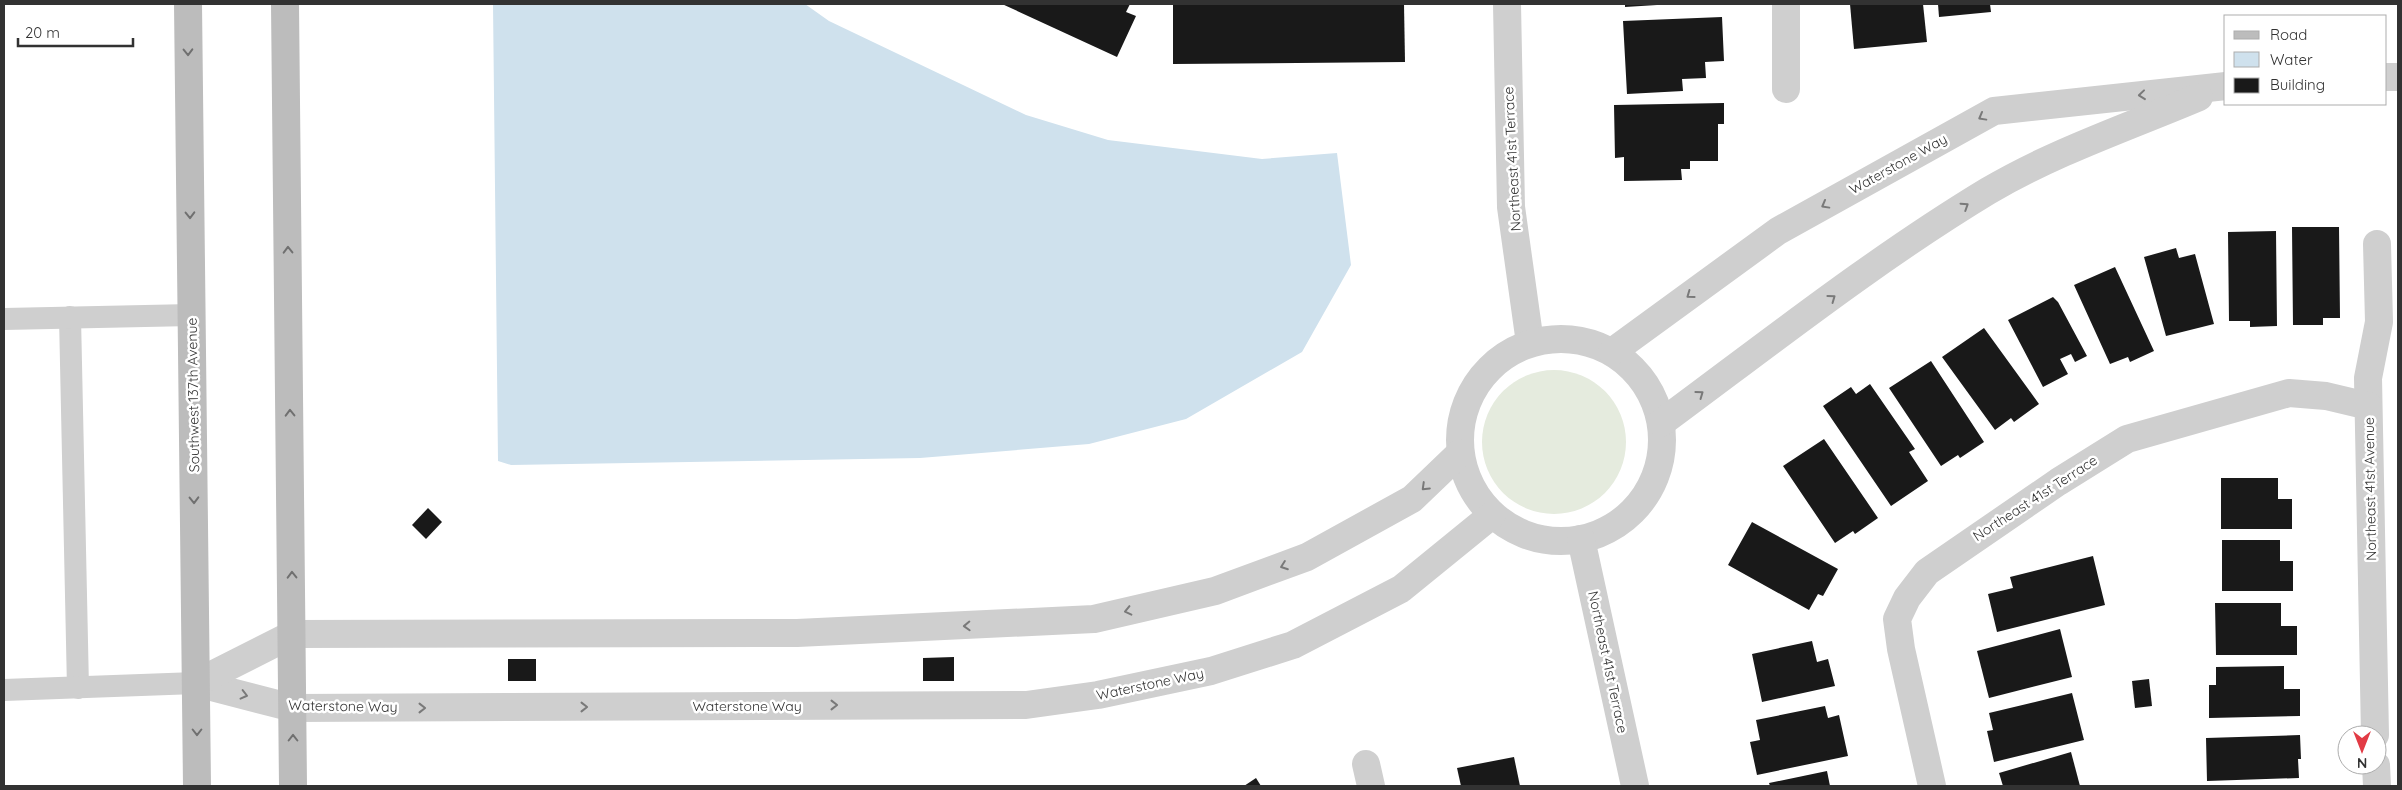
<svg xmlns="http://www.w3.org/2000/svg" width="2402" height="790" font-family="Quicksand,sans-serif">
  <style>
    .green { fill: #e5ebde }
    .water { fill: #cfe1ed }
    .building { fill: #191919 }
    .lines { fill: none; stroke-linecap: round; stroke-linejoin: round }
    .service { stroke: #cfcfcf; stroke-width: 22 }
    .minor { stroke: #cfcfcf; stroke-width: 28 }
    .secondary { stroke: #bcbcbc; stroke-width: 28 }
    .oneway { stroke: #707070 }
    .oneway2 { stroke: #797979 }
    .labels { text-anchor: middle; stroke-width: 5; stroke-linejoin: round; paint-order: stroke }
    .street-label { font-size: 14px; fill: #323232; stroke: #fff }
  </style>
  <rect width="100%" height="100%" fill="#fff"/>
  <!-- green -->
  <circle class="green" cx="1554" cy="442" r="72"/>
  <!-- water -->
  <path class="water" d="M493,4H805L829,21L1026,115L1108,140L1262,159L1337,153L1351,265L1302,352L1186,419L1089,444L920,458L511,465L498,461Z"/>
  <!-- building -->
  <g class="building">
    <path d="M1002,4H1130L1126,12L1136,16L1117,57Z"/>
    <path d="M1173,4H1404L1405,62L1173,64Z"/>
    <path d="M1625,4H1657V5L1625,7Z"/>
    <path d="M1850,4H1923L1927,42L1854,49Z"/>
    <path d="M1938,4H1990L1991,12L1939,17Z"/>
    <path d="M1722,17L1724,61L1705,62L1706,78L1682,79L1683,91L1627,94L1623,21Z"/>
    <path d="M1724,103V124H1718V161H1690V169H1681L1682,180L1624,181V157L1615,158L1614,105Z"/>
    <path d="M2292,227H2339L2340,318H2323V325H2293Z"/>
    <path d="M2276,231L2277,326L2250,327V321H2229L2228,232Z"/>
    <path d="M2176,248L2179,258L2195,254L2214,324L2166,336L2144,257Z"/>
    <path d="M2115,267L2154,351L2130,362L2128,357L2110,364L2074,285Z"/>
    <path d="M2053,297L2058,302L2087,356L2075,362L2071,354L2060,359L2068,374L2043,387L2008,320Z"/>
    <path d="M1984,328L2039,404L2014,422L2011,418L1995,430L1942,357Z"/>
    <path d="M1931,361L1984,442L1960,458L1958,455L1941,466L1889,388Z"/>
    <path d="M1870,384L1915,449L1909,452L1928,481L1891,506L1823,406L1851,387L1856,394Z"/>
    <path d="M1824,439L1878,518L1855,534L1853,531L1835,543L1783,466Z"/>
    <path d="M2221,478H2278V499H2292V529H2221Z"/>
    <path d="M428,508L442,522L426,539L412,525Z"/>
    <path d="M1752,522L1838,569L1823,596L1818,594L1809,610L1728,565Z"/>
    <path d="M2222,540H2280V561H2293V591H2222Z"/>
    <path d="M2093,556L2105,605L1997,632L1988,594L2013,588L2010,577Z"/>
    <path d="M2215,603H2281V626H2297V655H2216Z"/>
    <path d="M2060,629L2072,677L1989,698L1977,651Z"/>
    <path d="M1812,641L1817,662L1828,659L1835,686L1762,702L1752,654Z"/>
    <path d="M954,657V681H923V658Z"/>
    <rect x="508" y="659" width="28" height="22"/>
    <path d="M2284,666V689H2300V716L2209,718V685H2216V667Z"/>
    <path d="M2149,679L2152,706L2135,708L2132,681Z"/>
    <path d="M2072,693L2084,740L1994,762L1987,731L1993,730L1989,713Z"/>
    <path d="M1825,706L1828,718L1839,715L1848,756L1757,775L1750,742L1760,740L1756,720Z"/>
    <path d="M2300,735L2301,759H2298L2299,778L2207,781L2206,738Z"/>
    <path d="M2071,752L2080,786H2003L1999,773Z"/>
    <path d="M1514,757L1520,786H1461L1457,768Z"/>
    <path d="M1827,771L1830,786H1770L1769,783Z"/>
    <path d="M1256,778L1261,786H1244Z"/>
  </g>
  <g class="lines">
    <!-- service -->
    <g class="service">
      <path d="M70,317L78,688"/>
      <path d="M4,319L192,315"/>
      <path d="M4,690L196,683"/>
    </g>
    <!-- minor -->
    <g class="minor">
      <path d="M1507,4L1511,207L1530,343"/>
      <path d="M1786,4V89"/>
      <path d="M2386,77H2398"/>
      <circle cx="1561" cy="440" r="101"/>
      <path d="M1612,352L1778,231L1994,111L2226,86"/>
      <path d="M1661,423C1768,344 1874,260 1988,191C2054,152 2128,127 2199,97"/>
      <path d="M1581,539L1635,786"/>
      <path d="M196,683L293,708L1026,705L1098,695L1211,671L1293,645L1401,589L1492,515"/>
      <path d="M196,683L293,634L797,633L1094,619L1215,591L1307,557L1412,499L1460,453"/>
      <path d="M2375,735L2368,378L2379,322L2377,244"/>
      <path d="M1366,764L1371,786"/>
      <path d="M2376,765L2377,786"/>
      <path d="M1932,786L1901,649L1897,619L1907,598L1927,572L2058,482L2127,439L2289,393L2326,396L2368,406"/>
    </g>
    <!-- secondary -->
    <g class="secondary">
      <path d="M188,4L197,786"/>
      <path d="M285,4L293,786"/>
    </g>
  </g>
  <!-- one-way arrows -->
  <defs><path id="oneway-chevron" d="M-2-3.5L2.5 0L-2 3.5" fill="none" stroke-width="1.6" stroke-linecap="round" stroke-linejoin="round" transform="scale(1.25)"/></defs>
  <g class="oneway">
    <use href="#oneway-chevron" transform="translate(188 52) rotate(89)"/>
    <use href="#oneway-chevron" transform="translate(190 215) rotate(89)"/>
    <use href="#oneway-chevron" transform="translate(288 250) rotate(-91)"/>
    <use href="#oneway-chevron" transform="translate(290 413) rotate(-91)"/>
    <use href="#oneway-chevron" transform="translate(194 500) rotate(89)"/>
    <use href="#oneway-chevron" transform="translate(292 575) rotate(-91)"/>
    <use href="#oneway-chevron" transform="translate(197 732) rotate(90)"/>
    <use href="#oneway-chevron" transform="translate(293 738) rotate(-90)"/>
  </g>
  <g class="oneway2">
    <use href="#oneway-chevron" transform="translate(2142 95) rotate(174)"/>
    <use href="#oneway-chevron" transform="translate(1982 117) rotate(151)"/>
    <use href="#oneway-chevron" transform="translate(1825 205) rotate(151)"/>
    <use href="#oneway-chevron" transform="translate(1965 206) rotate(-33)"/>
    <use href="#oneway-chevron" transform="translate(1690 295) rotate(144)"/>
    <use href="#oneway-chevron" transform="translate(1832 298) rotate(-36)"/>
    <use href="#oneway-chevron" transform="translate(1700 394) rotate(-36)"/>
    <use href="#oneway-chevron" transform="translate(1425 487) rotate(136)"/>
    <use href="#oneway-chevron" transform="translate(1284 566) rotate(160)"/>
    <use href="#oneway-chevron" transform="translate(1128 611) rotate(167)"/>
    <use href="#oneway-chevron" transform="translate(967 626) rotate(178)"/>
    <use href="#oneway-chevron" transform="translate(244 695) rotate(14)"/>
    <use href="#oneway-chevron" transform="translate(834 705)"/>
    <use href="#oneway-chevron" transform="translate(584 707)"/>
    <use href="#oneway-chevron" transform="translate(422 708)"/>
  </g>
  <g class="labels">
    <!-- street labels -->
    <g class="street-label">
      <text transform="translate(1512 159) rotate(-93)" y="5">Northeast 41st Terrace</text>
      <text transform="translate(1898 164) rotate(-29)" y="5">Waterstone Way</text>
      <text transform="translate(193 395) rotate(-91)" y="5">Southwest 137th Avenue</text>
      <text transform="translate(2370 489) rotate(-91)" y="5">Northeast 41st Avenue</text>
      <text transform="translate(2035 498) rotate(-33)" y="5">Northeast 41st Terrace</text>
      <text transform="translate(1608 662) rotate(78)" y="5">Northeast 41st Terrace</text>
      <text transform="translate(1150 684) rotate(-12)" y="5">Waterstone Way</text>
      <text transform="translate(343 706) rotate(1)" y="5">Waterstone Way</text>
      <text x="747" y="711">Waterstone Way</text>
    </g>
  </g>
  <!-- border -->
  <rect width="2402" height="790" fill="none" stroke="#323232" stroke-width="10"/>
  <!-- legend -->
  <rect x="2224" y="15" width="162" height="90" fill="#ffffff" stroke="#adadad"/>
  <rect x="2234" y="31" width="25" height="8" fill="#bcbcbc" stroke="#adadad"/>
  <text x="2270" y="40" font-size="15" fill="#323232">Road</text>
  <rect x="2234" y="52" width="25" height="15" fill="#cfe1ed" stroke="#adadad"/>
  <text x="2270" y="65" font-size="15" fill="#323232">Water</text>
  <rect x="2234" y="78" width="25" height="15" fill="#191919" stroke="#adadad"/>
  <text x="2270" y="90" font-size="15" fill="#323232">Building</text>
  <!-- north arrow -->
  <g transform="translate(2362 750) rotate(180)"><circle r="24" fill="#ffffff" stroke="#adadad"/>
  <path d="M0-4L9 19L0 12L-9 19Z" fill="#e23b45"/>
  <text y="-8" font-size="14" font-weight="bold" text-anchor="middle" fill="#323232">N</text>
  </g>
  <!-- scale -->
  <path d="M18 38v8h115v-8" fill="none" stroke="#323232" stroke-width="2.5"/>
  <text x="25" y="38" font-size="15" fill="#323232" stroke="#ffffff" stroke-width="4" paint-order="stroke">20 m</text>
</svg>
